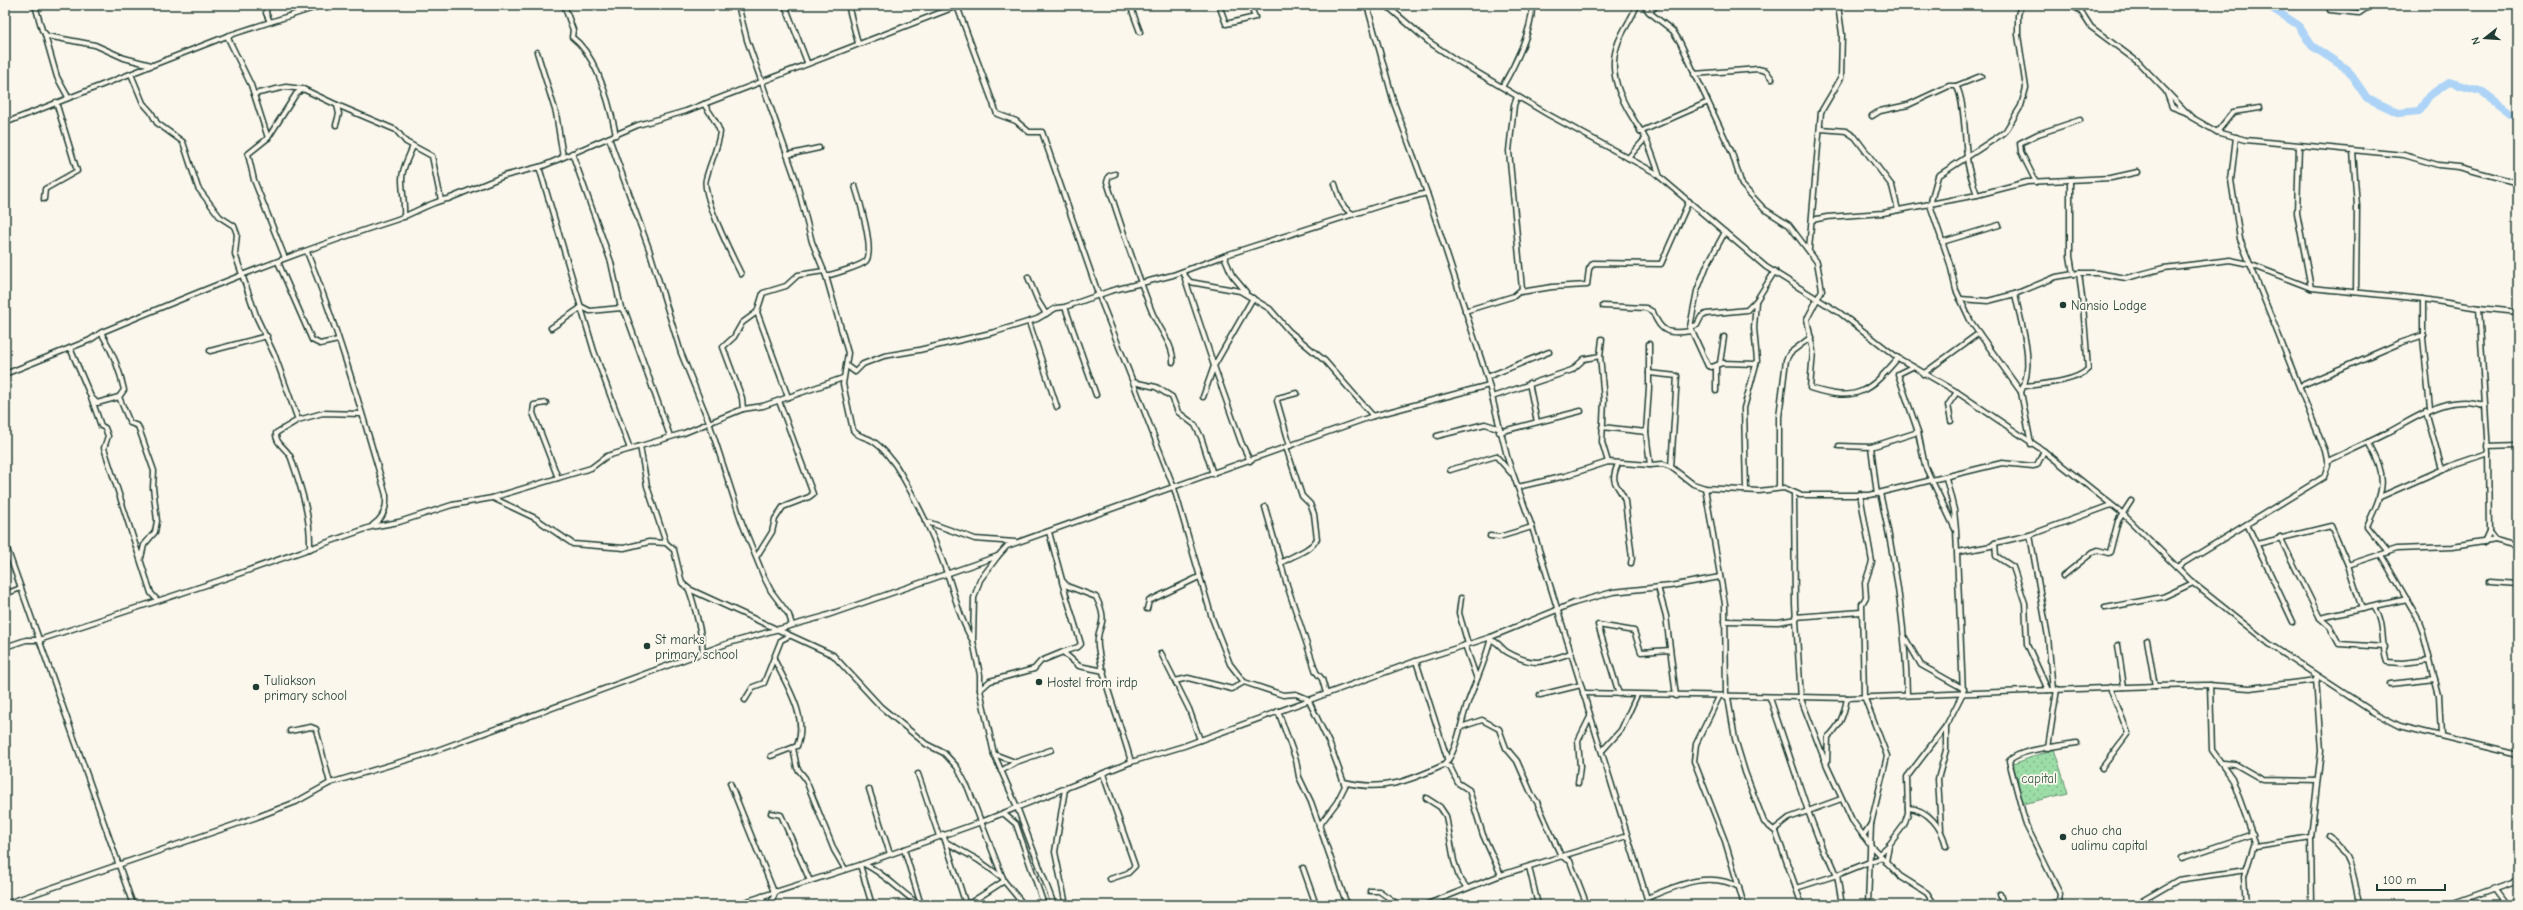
<svg xmlns="http://www.w3.org/2000/svg" width="2523" height="910" font-family="'Comic Neue',sans-serif">
  <style>
    .park { fill: url(#park-dots); stroke: #5e8d6e }
    .lines { fill: none; stroke-linecap: round; stroke-linejoin: round }
    .river { stroke: #add4f7; stroke-width: 8 }
    .minor-casing { stroke: #1f3d34; stroke-width: 7 }
    .minor { stroke: #fbf7ec; stroke-width: 4 }
    .poi-dot { fill: #1f3d34; stroke: #fbf7ec; stroke-width: 1.5 }
    .labels { text-anchor: middle; stroke-width: 3.5; stroke-linejoin: round; paint-order: stroke }
    .poi-label { font-size: 13px; fill: #1f3d34; stroke: #fbf7ec; text-anchor: start }
    .park-label { font-size: 13px; fill: #385d4b; stroke: #fbf7ec }
  </style>
  <defs>
    <pattern id="park-dots" width="8" height="8" patternUnits="userSpaceOnUse"><rect width="8" height="8" fill="#9cdda7"/><path d="M2 2h.1M6 6h.1" fill="none" stroke="#7fb489" stroke-width="1.8" stroke-linecap="round"/></pattern>
  </defs>
  <rect width="100%" height="100%" fill="#fbf7ec"/>
  <filter id="ink" filterUnits="userSpaceOnUse"><feTurbulence type="fractalNoise" baseFrequency=".025" numOctaves="2"/><feDisplacementMap in="SourceGraphic" scale="8" xChannelSelector="R" yChannelSelector="G"/><feConvolveMatrix kernelMatrix="1 2 1 2 8 2 1 2 1" color-interpolation-filters="sRGB"/></filter>
  <g filter="url(#ink)">
    <!-- park -->
    <path class="park" d="M2054,749L2068,793L2023,804L2013,764Z"/>
    <g class="lines">
      <!-- river -->
      <path class="river" d="M2267,5L2298,25L2312,46L2347,69L2367,98L2399,113L2419,111L2429,96L2449,82L2483,92L2512,114L2518,115"/>
      <defs>
        <g id="minor">
          <path d="M35,5L42,30L47,36L95,45L124,58L151,65"/>
          <path d="M267,5L266,13L270,22"/>
          <path d="M564,5L573,30L572,37C597,56 610,105 616,135"/>
          <path d="M738,5L747,40L796,180L812,242L826,276L848,353L843,384L853,430C858,437 863,436 871,440C882,446 895,463 901,474C919,505 935,539 947,573C955,596 960,620 973,641"/>
          <path d="M785,5L807,62"/>
          <path d="M848,5L858,43"/>
          <path d="M1130,5L1140,32"/>
          <path d="M1219,5L1226,24L1255,17L1250,5"/>
          <path d="M1367,5L1394,103L1427,193L1487,377L1508,460L1532,527L1649,905"/>
          <path d="M1386,5L1429,42L1456,60L1549,115L1654,172L1766,267L1840,313L1898,358L1957,392L2044,451L2122,513L2193,583L2272,646L2373,712L2400,726L2518,755"/>
          <path d="M1637,5C1632,19 1621,32 1617,46C1606,77 1626,109 1643,134C1651,147 1655,163 1660,177"/>
          <path d="M1643,5L1649,12L1673,31L1680,42L1732,153L1742,185L1764,209L1789,225L1817,262L1822,290L1807,319L1813,351L1810,388C1857,403 1869,392 1898,358"/>
          <path d="M2021,5L2018,15V35L2026,88L2021,106L2005,132L1938,176L1930,205L1950,264L1956,290L1971,322L2021,392L2031,444"/>
          <path d="M2070,5L2080,10L2091,27L2138,62L2191,117L2217,132L2246,140L2404,155L2438,165L2459,167L2518,183"/>
          <path d="M957,6L997,114L1016,121L1029,132H1042L1099,296L1133,382L1156,387L1172,397L1178,412L1195,425L1201,437L1213,474"/>
          <path d="M2330,10L2359,13L2371,5"/>
          <path d="M1649,12L1657,5"/>
          <path d="M45,35L57,77L68,97"/>
          <path d="M227,36L251,85L268,138L248,154L254,180L285,258"/>
          <path d="M537,52L556,113L563,157"/>
          <path d="M131,74L143,103L151,112L157,123L183,142L198,188L220,217L234,226L237,234L235,254L257,318L275,356L298,420"/>
          <path d="M1694,74L1758,69L1766,71L1772,79"/>
          <path d="M1956,86L1981,76"/>
          <path d="M1502,87C1514,67 1533,29 1532,5"/>
          <path d="M2166,91L2172,107L2185,112"/>
          <path d="M254,94L286,87L303,89"/>
          <path d="M704,104C710,113 717,122 720,132C718,148 710,163 706,179C701,194 733,258 741,274"/>
          <path d="M337,105L396,130L406,142L432,156L441,200"/>
          <path d="M1872,116L1880,111L1908,105L1949,86H1956C1965,96 1965,149 1968,165C1970,175 1974,185 1977,195"/>
          <path d="M5,123L227,36L323,5"/>
          <path d="M1821,129L1846,131L1855,137L1892,186L1898,210"/>
          <path d="M1640,132L1706,103"/>
          <path d="M2217,132L2233,112L2260,108"/>
          <path d="M2236,137L2231,180L2240,239L2325,451L2328,465L2324,477L2247,524"/>
          <path d="M268,138L296,94L303,89L337,105L339,114L336,125"/>
          <path d="M609,138L649,249L681,353L709,422L742,523L764,577L771,591L789,615L792,625"/>
          <path d="M2299,146L2297,213L2311,288"/>
          <path d="M2353,151L2357,206L2356,292"/>
          <path d="M572,153L611,262L621,308L626,314L670,436"/>
          <path d="M787,155L819,148"/>
          <path d="M1628,158L1645,139"/>
          <path d="M539,167L594,351L630,449"/>
          <path d="M1115,174L1109,176L1107,182C1121,225 1135,269 1152,312C1158,327 1174,345 1173,362"/>
          <path d="M2070,181V256L2073,274"/>
          <path d="M2036,182L2021,152L2020,143L2038,134L2080,120"/>
          <path d="M1335,184C1339,196 1341,209 1354,214"/>
          <path d="M44,199L45,189L77,171L56,102"/>
          <path d="M404,217C405,204 402,192 402,179C402,167 409,157 413,146"/>
          <path d="M1812,220L1827,217L1883,213L1977,195L2027,182L2111,178L2138,172"/>
          <path d="M1725,232L1707,265L1697,291L1690,327L1708,366L1712,367L1722,363L1756,364"/>
          <path d="M1942,242L1999,225"/>
          <path d="M1809,249L1821,112L1841,78L1842,34L1838,5"/>
          <path d="M307,252C339,331 362,413 386,495C387,508 384,518 373,525"/>
          <path d="M1224,256L1232,275L1246,292"/>
          <path d="M278,262L312,340L320,344L338,340"/>
          <path d="M1182,272L1190,282L1240,291L1270,309L1289,331L1325,361L1373,416"/>
          <path d="M826,276C834,274 861,266 866,261C875,251 859,198 855,186"/>
          <path d="M1028,277L1038,301L1046,314"/>
          <path d="M1185,279L1214,366L1241,442L1250,461"/>
          <path d="M1521,292L1552,287L1587,285L1589,269L1593,263L1661,264L1689,201"/>
          <path d="M2015,294C2021,325 2036,363 2021,392"/>
          <path d="M1960,299L1988,301L2015,294L2056,277L2079,273H2097L2126,278L2164,268L2230,260L2249,264L2311,288L2423,299L2479,308L2488,453L2489,532L2495,540L2518,546"/>
          <path d="M2423,299V338L2430,409"/>
          <path d="M1603,306L1646,308L1653,312C1661,334 1670,334 1691,331"/>
          <path d="M1065,307L1096,395"/>
          <path d="M2479,308L2518,312"/>
          <path d="M1465,311L1514,296L1522,289L1509,151L1514,105L1517,97"/>
          <path d="M757,312L788,397"/>
          <path d="M1029,322L1057,407"/>
          <path d="M1690,327L1697,325L1701,317L1706,314L1747,310L1756,301L1775,271"/>
          <path d="M551,328L582,307L590,311L621,308"/>
          <path d="M102,334C112,351 120,370 124,390L119,397L130,423L138,426L154,471L153,487L157,521L155,532L144,545L141,558"/>
          <path d="M1602,339L1600,356L1604,400L1602,442L1608,462"/>
          <path d="M70,348L91,397L97,403L119,397"/>
          <path d="M210,351L267,336"/>
          <path d="M1720,363L1724,337"/>
          <path d="M847,366L855,372L863,364L884,356L919,350L995,332L1037,319L1056,308L1065,307L1110,291L1173,275L1229,254L1385,204L1427,193"/>
          <path d="M1912,367L1898,374L1918,432L1925,466L1955,529"/>
          <path d="M1649,373L1677,376L1671,467"/>
          <path d="M5,374L90,340L102,332C198,292 295,252 395,220C410,215 435,200 448,199L504,176L543,166L638,125L686,111L960,5"/>
          <path d="M1923,374L1979,333"/>
          <path d="M1487,377L1549,352"/>
          <path d="M1133,382L1174,488L1212,618L1230,664L1244,682"/>
          <path d="M1529,383L1537,422"/>
          <path d="M2025,386C2041,384 2076,382 2088,369L2083,305L2079,273"/>
          <path d="M2300,386L2400,343L2424,335"/>
          <path d="M1716,391V366"/>
          <path d="M2518,392V417"/>
          <path d="M91,397L101,426L105,428L108,436L104,448L151,593L157,600"/>
          <path d="M1203,397L1214,366L1253,298"/>
          <path d="M1492,397L1572,370L1584,359L1600,356"/>
          <path d="M546,403L534,405L533,413L558,478"/>
          <path d="M743,409L742,398L723,347L734,337L742,323L757,312L763,293L786,286L798,275L824,271"/>
          <path d="M2426,411L2441,466L2444,469"/>
          <path d="M1951,421L1948,405L1957,392"/>
          <path d="M1602,427L1646,432"/>
          <path d="M1499,432L1581,411"/>
          <path d="M1437,436L1485,424L1498,428"/>
          <path d="M2368,442C2388,478 2385,488 2367,526L2388,552"/>
          <path d="M640,446L647,486L666,543"/>
          <path d="M1290,446L1277,401L1278,398L1297,393"/>
          <path d="M1839,446L1871,447L1918,432"/>
          <path d="M2487,446L2518,445"/>
          <path d="M1871,447L1877,494"/>
          <path d="M2328,461C2347,452 2367,443 2387,433C2416,418 2450,392 2485,406"/>
          <path d="M1618,464C1608,486 1620,484 1625,501L1632,558L1631,563"/>
          <path d="M1650,465L1663,464L1671,467L1693,484L1705,488L1759,491L1784,488L1800,495H1870L2002,463L2033,466L2037,465L2044,451"/>
          <path d="M1450,470L1496,456L1511,473"/>
          <path d="M1518,487L1565,476L1608,462L1650,465L1646,432L1649,388V344"/>
          <path d="M1705,488L1725,604L1726,697"/>
          <path d="M1779,488V417L1786,360L1790,353L1811,337"/>
          <path d="M1746,490L1744,408L1757,361L1754,328L1756,301"/>
          <path d="M1794,493L1795,604L1801,699L1827,766L1852,820L1870,845L1900,876L1927,893L1935,905"/>
          <path d="M1880,493C1895,559 1906,627 1907,695"/>
          <path d="M1860,494L1872,562L1865,583L1866,597L1862,604L1864,696L1887,756L1871,824L1868,905"/>
          <path d="M2380,497L2450,466L2488,453"/>
          <path d="M493,498L535,518L573,544L624,548L649,542L666,543L674,550L682,583L689,589L833,655L881,707L926,744L944,753L957,767L968,788L1004,881"/>
          <path d="M1265,507L1287,585L1316,672L1322,679L1326,693"/>
          <path d="M925,521L975,539L1015,542"/>
          <path d="M1049,532L1062,580L1067,586L1096,597C1111,627 1095,624 1098,647C1104,687 1121,724 1131,762"/>
          <path d="M2030,535L2048,637L2053,690"/>
          <path d="M1490,536L1499,537L1532,527"/>
          <path d="M2280,537L2320,618L2407,599"/>
          <path d="M5,543L133,905"/>
          <path d="M1995,543L1996,556L2013,567L2025,603L2027,644L2048,690"/>
          <path d="M2484,543L2489,532"/>
          <path d="M2257,544L2331,526L2348,565L2362,609"/>
          <path d="M310,549C311,517 301,487 291,458C287,448 275,444 276,433L298,420L323,413L361,414"/>
          <path d="M1958,552L1991,546L1995,543L2030,535L2111,505"/>
          <path d="M2381,555L2417,617L2422,630L2439,695L2441,736"/>
          <path d="M757,556L772,532L775,519L783,507L809,497L813,494L779,401"/>
          <path d="M1281,563C1293,555 1310,551 1317,539L1314,514L1310,504L1302,496L1286,447"/>
          <path d="M2348,565L2397,549L2453,547L2495,540"/>
          <path d="M2177,567L2247,524L2293,622"/>
          <path d="M2063,576L2093,552L2098,550L2108,553L2110,552L2118,521L2131,501"/>
          <path d="M1062,582L1081,644L1078,647L1063,652"/>
          <path d="M2490,582L2518,584"/>
          <path d="M1658,587L1666,616L1676,696"/>
          <path d="M689,590C693,600 705,644 702,653"/>
          <path d="M5,594L21,588"/>
          <path d="M1461,598L1459,613L1468,644"/>
          <path d="M2105,608L2163,597L2193,583"/>
          <path d="M2375,608C2386,624 2380,644 2387,662L2402,663L2429,660"/>
          <path d="M1147,609L1149,601L1199,577"/>
          <path d="M1795,617L1861,612"/>
          <path d="M2320,618L2330,627L2339,644L2385,647"/>
          <path d="M1725,621L1778,622L1796,619"/>
          <path d="M1904,636L1921,665L1964,689"/>
          <path d="M1490,640C1499,641 1500,648 1507,652C1534,667 1542,663 1571,653"/>
          <path d="M2147,640L2155,686"/>
          <path d="M1465,645L1477,679"/>
          <path d="M2118,645L2124,687"/>
          <path d="M5,647L26,640H39L218,581L371,527L399,522L452,505L492,498L591,468L607,456L684,433L743,409L763,406L843,378"/>
          <path d="M1161,653L1189,709L1200,740"/>
          <path d="M1416,661L1448,761"/>
          <path d="M1175,681L1188,678L1232,689L1244,682L1283,695L1296,694L1308,699L1330,745L1345,786L1337,802L1319,826"/>
          <path d="M2390,684L2435,679"/>
          <path d="M2210,685L2212,750L2232,778L2255,842L2244,877L2246,905"/>
          <path d="M980,690V675L973,641L974,598L980,580L998,556"/>
          <path d="M1583,693L1847,698L2155,686L2207,685L2250,688L2317,680"/>
          <path d="M1619,694L1598,625L1634,631L1641,652L1670,650"/>
          <path d="M1540,695L1581,685"/>
          <path d="M1719,697L1696,744L1694,761L1725,841L1744,905"/>
          <path d="M1728,697L1735,739L1745,772L1764,822L1776,832L1802,905"/>
          <path d="M1770,698L1808,811L1824,853L1831,861L1837,875L1882,857"/>
          <path d="M745,700L753,687L764,683L781,640L789,636"/>
          <path d="M1278,711L1296,760L1299,777L1311,802L1347,905"/>
          <path d="M1461,727L1482,720L1499,729L1506,748L1517,761L1532,795L1537,802L1561,856L1570,861L1587,905"/>
          <path d="M290,731L311,727L316,729L330,783"/>
          <path d="M793,748L797,768L805,778L834,850L845,869"/>
          <path d="M2048,748L2057,689"/>
          <path d="M1602,751L1621,730L1637,695"/>
          <path d="M994,754L1015,762"/>
          <path d="M771,756L797,746C809,718 786,684 774,659"/>
          <path d="M1827,762L1828,737C1840,726 1844,715 1847,698"/>
          <path d="M2223,763L2235,764L2263,780L2317,781"/>
          <path d="M1444,765L1450,767L1458,783L1469,790L1483,835L1501,875"/>
          <path d="M2102,768L2128,733L2110,687"/>
          <path d="M1001,771L1016,762L1051,750"/>
          <path d="M918,774L939,836"/>
          <path d="M1103,774L1135,866L1128,873L1110,879"/>
          <path d="M1344,782C1382,792 1409,781 1444,765C1458,750 1460,724 1467,705C1475,682 1486,661 1491,637"/>
          <path d="M730,783L774,892"/>
          <path d="M1578,783L1580,767L1578,741L1590,717"/>
          <path d="M869,789L890,854"/>
          <path d="M1065,789L1055,852L1066,905"/>
          <path d="M1426,798L1440,807L1446,816L1454,861L1459,877L1467,888"/>
          <path d="M1908,808C1928,809 1942,828 1946,846"/>
          <path d="M771,813L781,815L810,881"/>
          <path d="M1003,813L1016,824L1044,905"/>
          <path d="M1775,829L1789,818L1841,799"/>
          <path d="M1941,829L1938,779L1946,750V726"/>
          <path d="M943,834L966,905"/>
          <path d="M1863,836L1871,824"/>
          <path d="M2328,836C2351,850 2355,880 2359,905"/>
          <path d="M946,842L978,860L1003,878"/>
          <path d="M2256,846L2311,837"/>
          <path d="M904,849L921,905"/>
          <path d="M1879,854L1889,845"/>
          <path d="M2182,858L2253,834"/>
          <path d="M1886,862L1889,845L1904,825L1908,813L1907,777L1946,726L1963,693L1956,530L1954,510L1946,478"/>
          <path d="M864,864C886,874 900,892 920,905"/>
          <path d="M860,865L872,905"/>
          <path d="M1529,867L1538,905"/>
          <path d="M1303,868L1316,905"/>
          <path d="M1796,888L1837,875L1842,905"/>
          <path d="M2495,889L2507,905"/>
          <path d="M1370,891H1379L1399,905"/>
          <path d="M2000,894L2003,905"/>
          <path d="M762,896L765,905"/>
          <path d="M1647,898C1676,886 1708,870 1739,887"/>
          <path d="M5,904L257,817L296,802L330,783L427,754L729,643L822,617L998,556L1007,546L1373,416L1489,385"/>
          <path d="M735,905L860,865L981,822L1131,762L1184,746L1416,661L1491,637L1574,603L1613,592L1670,586L1720,577"/>
          <path d="M770,905L776,891"/>
          <path d="M967,905L1004,881L1024,905"/>
          <path d="M1054,905L1017,807L994,754L980,690L990,681L1034,669L1041,661L1063,652L1079,666L1104,671"/>
          <path d="M1425,905L1501,875L1627,836"/>
          <path d="M2046,905L2059,901"/>
          <path d="M2062,905L2059,901L2060,894L2026,825L2009,761C2019,749 2061,746 2077,743"/>
          <path d="M2135,905L2178,880L2246,870"/>
          <path d="M2312,905L2311,837L2321,751L2316,678"/>
          <path d="M2448,905L2518,880"/>
        </g>
      </defs>
      <!-- minor casing -->
      <use href="#minor" class="minor-casing"/>
      <!-- minor -->
      <use href="#minor" class="minor"/>
    </g>
  </g>
  <!-- markers -->
  <g class="poi-dot">
    <circle cx="2063" cy="305" r="4"/>
    <circle cx="647" cy="646" r="4"/>
    <circle cx="1039" cy="682" r="4"/>
    <circle cx="256" cy="687" r="4"/>
    <circle cx="2063" cy="837" r="4"/>
  </g>
  <g class="labels">
    <!-- poi labels -->
    <g class="poi-label">
      <text x="2071" y="310">Nansio Lodge</text>
      <text x="655" y="644">St marks<tspan x="655" dy="15">primary school</tspan></text>
      <text x="264" y="685">Tuliakson<tspan x="264" dy="15">primary school</tspan></text>
      <text x="1047" y="687">Hostel from irdp</text>
      <text x="2071" y="835">chuo cha<tspan x="2071" dy="15">ualimu capital</tspan></text>
    </g>
    <!-- park labels -->
    <g class="park-label">
      <text x="2039" y="783">capital</text>
    </g>
  </g>
  <!-- margin -->
  <rect width="2523" height="910" fill="none" stroke="#fbf7ec" stroke-width="20"/>
  <rect x="10" y="10" width="2503" height="890" fill="none" stroke="#1f3d34" stroke-width="1.5" filter="url(#ink)"/>
  <!-- north arrow -->
  <g transform="translate(2485 38) rotate(253)" stroke="#fbf7ec" stroke-width="3" paint-order="stroke">
  <path d="M0-3L7 15L0 10L-7 15Z" fill="#1f3d34"/>
  <text y="-6" font-size="11" font-weight="bold" text-anchor="middle" fill="#1f3d34">N</text>
  </g>
  <!-- scale -->
  <path d="M2377 884v6h68v-6" fill="none" stroke="#1f3d34" stroke-width="2"/>
  <text x="2383" y="884" font-size="12" fill="#1f3d34" stroke="#fbf7ec" stroke-width="3" paint-order="stroke">100 m</text>
</svg>
